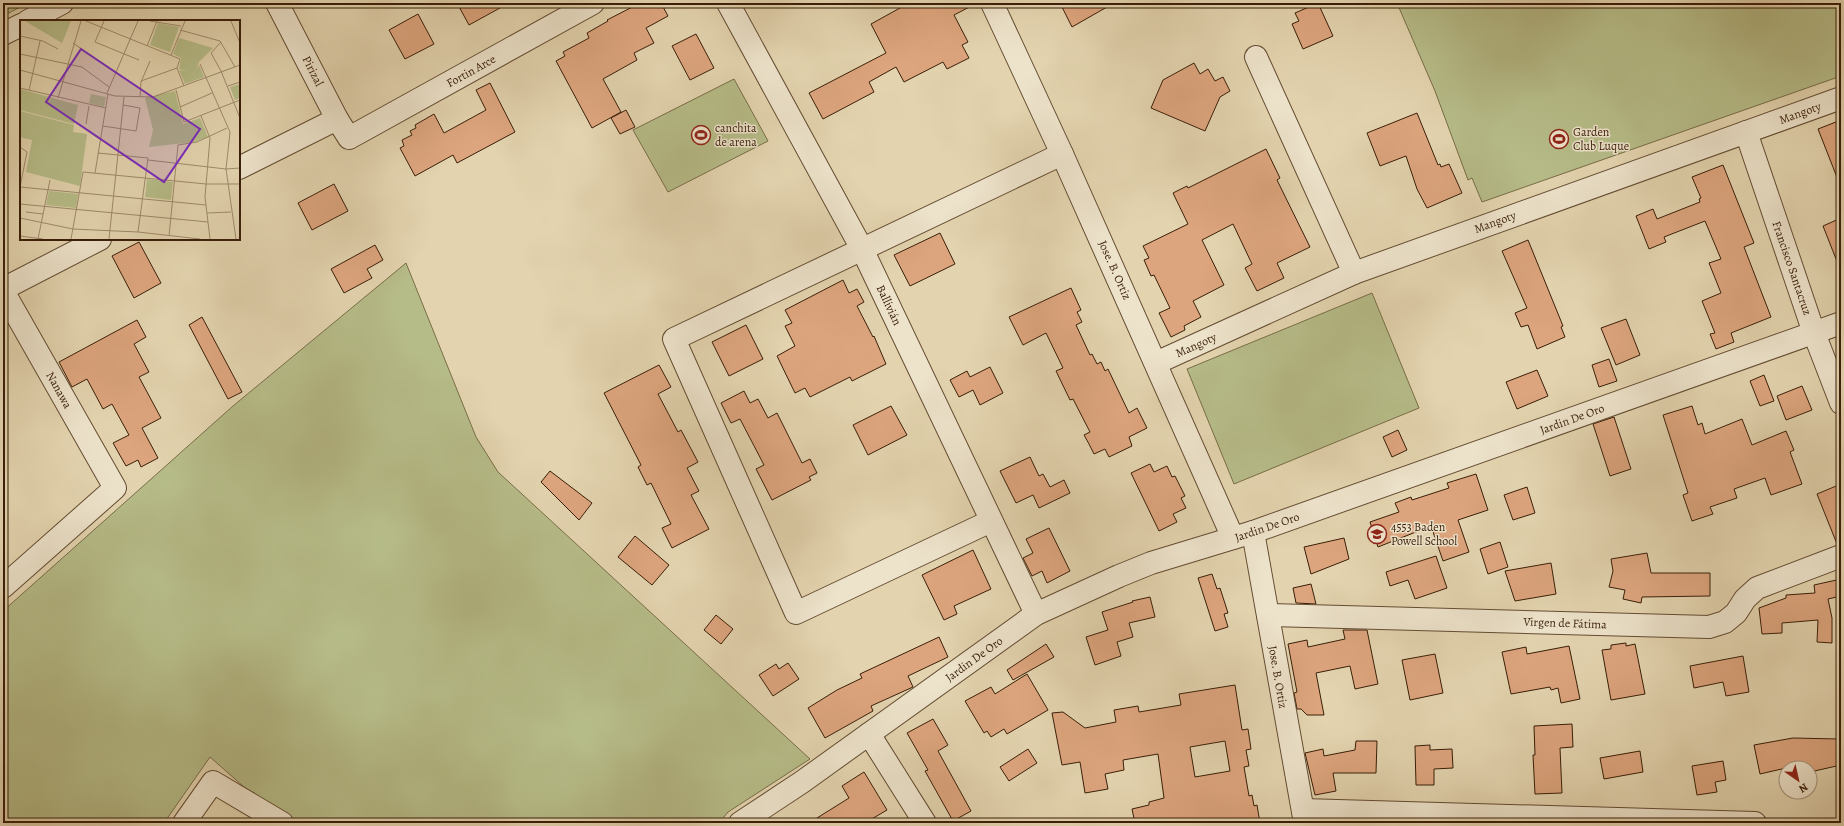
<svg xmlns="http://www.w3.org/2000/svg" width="1844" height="826" font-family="Alegreya,serif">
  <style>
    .green { fill: #b6bc88; stroke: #786d48 }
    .building { fill: #dda57e; stroke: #391e08; fill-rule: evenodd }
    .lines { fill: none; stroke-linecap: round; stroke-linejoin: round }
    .minor-casing { stroke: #644c32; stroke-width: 24 }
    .minor { stroke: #ede3cb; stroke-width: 22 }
    .labels { text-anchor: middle; stroke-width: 3; stroke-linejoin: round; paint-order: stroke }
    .street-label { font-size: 12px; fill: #391e08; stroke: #ede3cb }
    .poi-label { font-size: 12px; fill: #391e08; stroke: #ede3cb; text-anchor: start }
    .inset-road { fill: none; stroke: #9f8b6c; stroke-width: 1 }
    .view { fill: #7b2cbf; fill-opacity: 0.15; stroke: #7b2cbf; stroke-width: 2 }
    .inset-edge { fill: none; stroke: #391e08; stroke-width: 2 }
  </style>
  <rect width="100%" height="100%" fill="#e3d4af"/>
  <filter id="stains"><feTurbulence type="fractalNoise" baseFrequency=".005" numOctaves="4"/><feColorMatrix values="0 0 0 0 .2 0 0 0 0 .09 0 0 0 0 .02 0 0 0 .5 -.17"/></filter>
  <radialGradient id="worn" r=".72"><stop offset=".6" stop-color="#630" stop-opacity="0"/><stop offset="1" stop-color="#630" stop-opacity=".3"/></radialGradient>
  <!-- green -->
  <g class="green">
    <path d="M3,3H28L3,16Z"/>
    <path d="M1397,3H1841V76L1482,202L1472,178L1468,180L1435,91Z"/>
    <path d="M734,79L768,141L668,192L633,130Z"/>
    <path d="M406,263L476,437L498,472L810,759L728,812L719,823H285L210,757L164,823H3V611L233,406Z"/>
    <path d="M1372,293L1419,408L1234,484L1187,369Z"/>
  </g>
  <!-- building -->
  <g class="building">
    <path d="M457,3H509L469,25Z"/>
    <path d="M640,3H661L668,16L646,28L654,43L634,53L637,60L603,79L621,112L592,128L556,61L565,56L563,52L589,38L587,33L608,21L607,20Z"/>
    <path d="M909,3H977L954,15L968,42L962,45L969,58L947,69L943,62L904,82L896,67L869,82L874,92L823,119L809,93L886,53L871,24Z"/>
    <path d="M1060,3H1114L1072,27Z"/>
    <path d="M1318,3L1333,36L1303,49L1292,24L1299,21L1295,13Z"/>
    <path d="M418,14L434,44L405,59L389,30Z"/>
    <path d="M696,34L714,68L690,80L672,46Z"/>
    <path d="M1194,63L1200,74L1208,69L1215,81L1223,77L1230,91L1220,97L1205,131L1151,108L1163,80Z"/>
    <path d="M490,83L515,132L457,163L453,155L415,176L400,148L404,146L402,140L412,135L410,131L416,128L415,125L434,114L444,133L486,110L476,90Z"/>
    <path d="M626,110L635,127L620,134L611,118Z"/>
    <path d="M1417,113L1438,165L1440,164L1441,167L1449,164L1462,193L1427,208L1417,189L1406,156L1380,166L1367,133Z"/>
    <path d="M1841,120V184L1840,185L1818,129Z"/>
    <path d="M1266,149L1280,178L1277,180L1310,247L1277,263L1284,278L1257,291L1245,268L1252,264L1233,224L1202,240L1224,285L1193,301L1201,317L1184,326L1185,330L1171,337L1159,313L1170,308L1154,275L1151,276L1144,260L1149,258L1143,246L1188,224L1173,193L1187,186L1188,188Z"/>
    <path d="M1723,165L1754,243L1744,247L1771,317L1731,333L1734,342L1716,349L1710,334L1715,333L1702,301L1721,293L1709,263L1721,259L1705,221L1664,237L1666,242L1649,249L1636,216L1653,209L1657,219L1700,202L1699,199L1701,198L1692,177Z"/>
    <path d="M334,184L348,211L312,230L298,203Z"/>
    <path d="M1841,218V269H1840L1823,226Z"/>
    <path d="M940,233L955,264L910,286L894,255Z"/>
    <path d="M1528,240L1563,326L1561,327L1565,337L1537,349L1528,325L1521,327L1515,313L1527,308L1502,251Z"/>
    <path d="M139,242L161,283L134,298L112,256Z"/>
    <path d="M375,245L383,260L367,269L372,278L344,293L331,269Z"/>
    <path d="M843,280L849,293L857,289L864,302L857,306L873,337L874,336L886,364L852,381L850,377L810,397L805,388L795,393L777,356L795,346L785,326L792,323L785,310Z"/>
    <path d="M1071,288L1081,310L1077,312L1082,322L1076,325L1090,355L1092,354L1097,364L1101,362L1105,371L1108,369L1129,413L1137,408L1147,428L1129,437L1132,446L1109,457L1105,449L1094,454L1089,444L1084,435L1090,432L1073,399L1070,400L1056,371L1063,368L1046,333L1023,345L1009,317Z"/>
    <path d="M202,317L242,392L228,399L189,325Z"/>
    <path d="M1626,319L1640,355L1616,365L1601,328Z"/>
    <path d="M137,320L146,337L134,344L149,372L139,377L161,418L142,428L158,458L141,467L138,460L126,466L113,443L129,435L112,404L103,409L87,379L72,387L59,362Z"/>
    <path d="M746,325L763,359L729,376L712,342Z"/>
    <path d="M1609,359L1617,381L1599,387L1592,365Z"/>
    <path d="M659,365L671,387L658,394L678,432L681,430L698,462L687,468L699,491L691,495L709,529L672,548L662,528L671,524L651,483L647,485L638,467L641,465L604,393Z"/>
    <path d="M990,367L1003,393L980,405L973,390L959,397L950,380L967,371L970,377Z"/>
    <path d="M1537,370L1548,396L1517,409L1506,382Z"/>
    <path d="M1764,375L1774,401L1760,406L1750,381Z"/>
    <path d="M1802,386L1812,410L1786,420L1777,396Z"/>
    <path d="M744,391L750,403L758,399L768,418L777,413L802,463L810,459L817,473L809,477L811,480L772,500L756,469L764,465L740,419L731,423L721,403Z"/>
    <path d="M891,406L907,435L868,455L853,425Z"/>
    <path d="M1692,406L1698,425L1702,423L1705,434L1742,419L1752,445L1786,431L1794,450L1790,452L1802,484L1771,495L1765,478L1734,489L1737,498L1710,507L1713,514L1692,521L1683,495L1688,493L1663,415Z"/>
    <path d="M1614,417L1631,469L1610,476L1593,424Z"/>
    <path d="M1398,430L1407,450L1392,457L1383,437Z"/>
    <path d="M1030,457L1039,476L1043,474L1050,487L1064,480L1070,493L1039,508L1033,495L1016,503L1000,471Z"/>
    <path d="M1150,464L1154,472L1167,466L1172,477L1175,476L1185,496L1181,498L1186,508L1173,514L1177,522L1159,531L1131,473Z"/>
    <path d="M550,471L592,503L579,520L541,482Z"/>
    <path d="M1476,474L1488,510L1458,520L1469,552L1443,561L1431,526L1378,547L1370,522L1399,512L1395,503L1411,497L1412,500L1449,488L1447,483Z"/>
    <path d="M1841,484V544H1837L1817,494Z"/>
    <path d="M1527,487L1535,513L1513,520L1504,495Z"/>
    <path d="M1049,528L1070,571L1047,583L1042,571L1032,576L1023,558L1033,553L1026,539Z"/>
    <path d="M635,536L669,565L652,585L618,557Z"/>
    <path d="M1344,538L1349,559L1311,574L1304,547Z"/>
    <path d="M1500,542L1508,567L1488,574L1480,549Z"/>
    <path d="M973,550L991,589L954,606L957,614L944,620L922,575Z"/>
    <path d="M1647,553L1651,573H1710V596L1642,597L1641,603L1623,599L1625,590L1609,587L1613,571L1611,559Z"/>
    <path d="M1436,556L1447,588L1415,599L1408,580L1390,586L1386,572Z"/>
    <path d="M1551,563L1556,594L1515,601L1505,571Z"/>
    <path d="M1212,574L1217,589L1220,588L1228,613L1224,614L1228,627L1215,631L1198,578Z"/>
    <path d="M1841,579V596L1828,599L1832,618V643L1817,642L1818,620L1782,623V633L1762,634L1759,608L1786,598V595L1815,593L1814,585Z"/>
    <path d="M1311,584L1316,604L1296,603L1293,588Z"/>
    <path d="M1150,597L1155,617L1129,623L1133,637L1117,642L1121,656L1095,665L1086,637L1108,630L1102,612L1133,602L1132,601Z"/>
    <path d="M716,615L733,629L721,644L704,630Z"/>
    <path d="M1343,630H1367L1378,684L1355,689L1350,666L1316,673L1324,715H1307L1301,709H1297L1294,693L1297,692L1288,644L1307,640L1308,647L1345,639Z"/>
    <path d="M939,637L948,657L908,676L913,687L871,706L873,711L825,738L808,708L837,690L862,678L860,674Z"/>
    <path d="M1626,643V646L1635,644L1645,694L1611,700L1602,650L1611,649V645Z"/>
    <path d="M1046,644L1054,657L1013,680L1007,670Z"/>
    <path d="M1569,646L1580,699L1561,703L1558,688L1551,690L1550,687L1511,694L1502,652L1526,647L1527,654Z"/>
    <path d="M1435,654L1443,693L1410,700L1402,660Z"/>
    <path d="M1743,656L1749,692L1726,696L1723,682L1694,688L1690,666Z"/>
    <path d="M788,663L799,679L773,696L759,675L776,664L779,669Z"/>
    <path d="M1027,674L1048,710L1007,734L1004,729L991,737L987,731L984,733L965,701L991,687L995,694Z"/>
    <path d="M1235,685L1242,730L1248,729L1251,749L1246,750L1249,766L1244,767L1249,796L1252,795L1254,806L1257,805L1260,823H1135L1132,809L1149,805V802L1164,798L1158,754L1123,760L1124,770L1105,774L1108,789L1085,793L1080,762L1062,765L1052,713L1063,712L1085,728L1116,722L1114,710L1138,706L1139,712L1181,705L1179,694ZM1225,741L1230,771L1195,777L1190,747Z"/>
    <path d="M933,719L948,745L938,751L971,811L953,821L925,771L928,770L907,733Z"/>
    <path d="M1572,724L1573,747L1560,748L1562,793L1535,794L1533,755H1535L1534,726Z"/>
    <path d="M1793,738L1839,739L1841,751V765L1810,772V768H1786L1760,774L1754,745Z"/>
    <path d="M1356,741H1377L1376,773H1333L1336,791L1315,795L1305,753L1323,749L1324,756L1355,750Z"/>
    <path d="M1430,745V750L1452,749L1453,768L1434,769V785H1416L1415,746Z"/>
    <path d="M1028,749L1037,763L1009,781L1000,767Z"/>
    <path d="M1640,751L1643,772L1604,779L1600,758Z"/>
    <path d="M1723,761L1726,780L1715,782L1717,792L1697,795L1692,766Z"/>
    <path d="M864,772L887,810L865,823H809L849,798L842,786Z"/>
  </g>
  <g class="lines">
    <defs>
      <g id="minor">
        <path d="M277,3L337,119L349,138L593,3"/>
        <path d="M728,3L862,249L1036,614"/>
        <path d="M992,3L1062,154L1233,538"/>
        <path d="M28,21L62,3"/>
        <path d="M3,34L21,25"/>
        <path d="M1256,57L1354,273"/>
        <path d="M1746,132L1814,333L1841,403"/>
        <path d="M239,168L337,119"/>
        <path d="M3,289L100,239"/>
        <path d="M3,291L115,488L3,587"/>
        <path d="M1156,363L1354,273L1841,98"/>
        <path d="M991,521L796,613L674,339L1062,154"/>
        <path d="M1253,532L1305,823"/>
        <path d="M1268,615L1709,627L1725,622L1736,613L1745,599L1757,588L1841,556"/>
        <path d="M869,734L925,823"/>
        <path d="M1303,810L1755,823"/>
        <path d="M184,823L213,782L282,823"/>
        <path d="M740,823L802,782L1036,614L1119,576L1151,563L1253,532L1841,323"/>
      </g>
    </defs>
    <!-- minor casing -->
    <use href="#minor" class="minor-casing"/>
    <!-- minor -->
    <use href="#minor" class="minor"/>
  </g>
  <!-- icons -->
  <defs>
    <symbol id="stadium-ring" viewBox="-11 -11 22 22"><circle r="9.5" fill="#ede3cb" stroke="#8f2418" stroke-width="1.5"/><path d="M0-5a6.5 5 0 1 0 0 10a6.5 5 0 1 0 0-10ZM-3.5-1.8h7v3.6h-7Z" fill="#8f2418"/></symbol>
    <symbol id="school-ring" viewBox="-11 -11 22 22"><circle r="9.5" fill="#ede3cb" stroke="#8f2418" stroke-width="1.5"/><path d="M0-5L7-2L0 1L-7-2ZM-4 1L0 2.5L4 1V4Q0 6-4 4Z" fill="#8f2418"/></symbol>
  </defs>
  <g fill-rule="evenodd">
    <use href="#stadium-ring" x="690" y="124" width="22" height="22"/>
    <use href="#stadium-ring" x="1548" y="128" width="22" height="22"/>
    <use href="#school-ring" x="1366" y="523" width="22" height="22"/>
  </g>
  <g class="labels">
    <!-- street labels -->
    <g class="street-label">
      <text transform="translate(313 71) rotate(63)" y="4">Pirizal</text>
      <text transform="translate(471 71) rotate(-29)" y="4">Fortin Arce</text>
      <text transform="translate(1800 113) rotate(-20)" y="4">Mangoty</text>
      <text transform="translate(1495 222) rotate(-20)" y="4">Mangoty</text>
      <text transform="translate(1792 268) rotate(71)" y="4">Francisco Santacruz</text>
      <text transform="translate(1115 270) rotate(66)" y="4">Jose. B. Ortiz</text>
      <text transform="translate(889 305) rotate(65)" y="4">Ballivián</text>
      <text transform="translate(1196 345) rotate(-24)" y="4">Mangoty</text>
      <text transform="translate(59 390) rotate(61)" y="4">Nanawa</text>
      <text transform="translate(1572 419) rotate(-20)" y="4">Jardin De Oro</text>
      <text transform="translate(1267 527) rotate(-19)" y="4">Jardin De Oro</text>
      <text transform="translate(1565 623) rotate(2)" y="4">Virgen de Fátima</text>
      <text transform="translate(974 659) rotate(-36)" y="4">Jardin De Oro</text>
      <text transform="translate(1278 677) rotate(80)" y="4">Jose. B. Ortiz</text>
    </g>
    <!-- poi labels -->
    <g class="poi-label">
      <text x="715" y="132">canchita<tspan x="715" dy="14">de arena</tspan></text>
      <text x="1573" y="136">Garden<tspan x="1573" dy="14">Club Luque</tspan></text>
      <text x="1391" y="531">4553 Baden<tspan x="1391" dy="14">Powell School</tspan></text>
    </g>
  </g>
  <!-- overview -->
  <g transform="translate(20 20)">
    <rect width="220" height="220" fill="#e3d4af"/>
    <path d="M5,1H51L42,23ZM138,3L159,7L150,32L130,25ZM159,18L193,28L179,42L176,50L179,45L184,57L165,64L159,50L168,51L159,49L161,38L153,34ZM220,64V78L215,80L210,67ZM0,69L58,85L54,104L0,90ZM155,71L163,104L180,98L188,117L174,122L129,127L133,110L125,78ZM71,74L86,77L84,87L69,83ZM0,91L54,105L53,112L67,114L60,166L6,152L12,120L0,117ZM127,159L153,162L151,180L125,177ZM29,171L58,174L56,188L26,185Z" fill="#b6bc88"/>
    <path class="inset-road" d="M66,1L160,39L157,48L164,66M84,1L75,22L119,40M130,1L161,6M211,1L220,23M160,10L200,21L215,47M0,16L23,21L38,29M201,22L191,33L201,51L220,98M53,23L96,53M127,26L137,1M0,34L62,47L89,67M151,35L165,1M180,44L210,112L206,149L216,219M0,50L95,76L133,77L220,45M121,61L157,48M208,66L220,62M0,68L86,88M9,70L20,21M156,70L164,102L220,80M87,73L118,1M120,77L121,62L130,41M38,78L61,1M160,87L192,73M181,96L190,118L185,177L190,219M66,104L69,86M83,106L116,111L120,88L103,85M0,127L7,132L0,167M78,133L128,138L118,212M128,140L206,149L220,148M75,153L88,74M0,167L186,185M0,184L188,202M6,192L23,194M187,193L211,192M0,198L53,209L118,212L180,219M0,216L23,219M149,216L158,125L177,122L207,108M18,219L30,160M51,219L63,152L186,164H220M89,219L104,77"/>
    <path class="view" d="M61,29L180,109L144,162L26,82Z"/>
    <rect width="220" height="220" class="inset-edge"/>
  </g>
  <!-- margin -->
  <rect width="1844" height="826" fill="none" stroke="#e3d4af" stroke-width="16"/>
  <rect x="4" y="4" width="1836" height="818" fill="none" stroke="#391e08" stroke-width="2"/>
  <rect x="8" y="8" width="1828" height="810" fill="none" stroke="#391e08"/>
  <!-- north arrow -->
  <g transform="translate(1798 780) rotate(146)"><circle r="19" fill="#ede3cb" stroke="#a5947d"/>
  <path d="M0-3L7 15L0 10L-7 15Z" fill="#8f2418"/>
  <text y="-6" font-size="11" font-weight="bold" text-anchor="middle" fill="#391e08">N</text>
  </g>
  <rect width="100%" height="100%" filter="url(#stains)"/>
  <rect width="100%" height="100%" fill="url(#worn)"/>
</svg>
